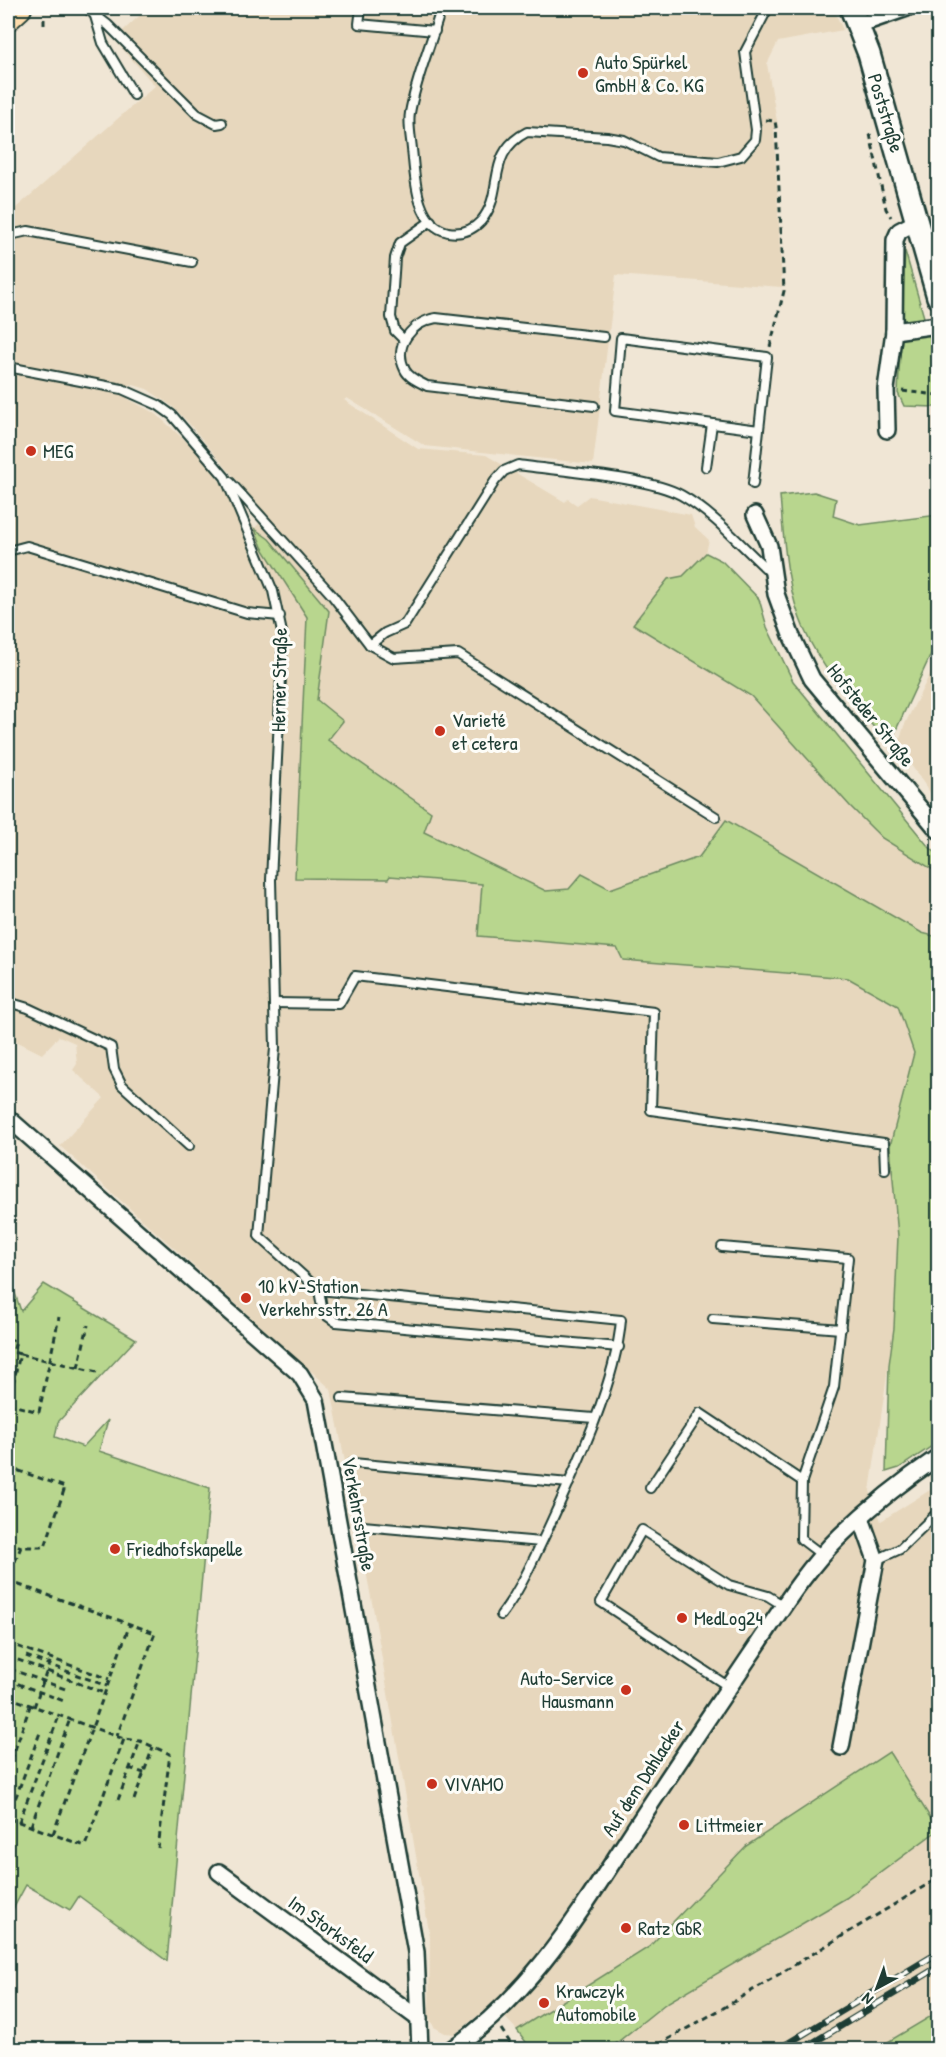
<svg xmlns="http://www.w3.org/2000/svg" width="946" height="2057" font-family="'Patrick Hand',sans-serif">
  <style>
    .built { fill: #e7d7bd; fill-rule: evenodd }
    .green { fill: #b8d68e; stroke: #6c8a61; stroke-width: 1.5 }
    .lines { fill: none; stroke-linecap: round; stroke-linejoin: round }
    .lane-casing { stroke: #1f3d34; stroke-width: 12 }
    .street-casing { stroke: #1f3d34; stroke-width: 20 }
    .secondary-casing { stroke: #1f3d34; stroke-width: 26 }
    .primary-casing { stroke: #1f3d34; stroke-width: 28 }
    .path { stroke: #1f3d34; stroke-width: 3; stroke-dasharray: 6 4.5; stroke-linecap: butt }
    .lane { stroke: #fdfcf7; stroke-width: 8 }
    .street { stroke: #fdfcf7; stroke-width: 15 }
    .secondary { stroke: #fdfcf7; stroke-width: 21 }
    .primary { stroke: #fddcac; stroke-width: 24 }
    .rail-casing { stroke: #1f3d34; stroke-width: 7 }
    .rail { stroke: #fdfcf7; stroke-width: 4.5; stroke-dasharray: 14; stroke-linecap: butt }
    .poi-dot { fill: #c8321e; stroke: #fdfcf7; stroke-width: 2 }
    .labels { text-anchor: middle; stroke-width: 6; stroke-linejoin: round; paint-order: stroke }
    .poi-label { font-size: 20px; fill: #1f3d34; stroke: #fdfcf7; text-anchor: start }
    .street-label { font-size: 20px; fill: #1f3d34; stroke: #fdfcf7 }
  </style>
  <rect width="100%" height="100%" fill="#f0e6d5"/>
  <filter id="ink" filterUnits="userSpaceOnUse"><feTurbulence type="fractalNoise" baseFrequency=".0167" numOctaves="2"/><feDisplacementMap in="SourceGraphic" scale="12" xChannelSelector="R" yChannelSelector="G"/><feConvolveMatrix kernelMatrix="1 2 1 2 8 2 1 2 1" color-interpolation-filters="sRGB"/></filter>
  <g filter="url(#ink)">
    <!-- built -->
    <g class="built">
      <path d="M148,8H237L247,14L254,8H833L843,30L778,42L767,64L778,127L774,128L782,287L616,275L593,464L425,446L347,398L344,400L418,449L486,455L565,502L568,499L577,505L589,496L691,515L695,527L709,540L706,553L683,576L738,687L765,709L850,806L882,838L938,873V937L699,857L610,889L582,874L569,889L546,891L423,832L431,812L328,739L317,700L329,611L269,539L255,530L262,547L307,617L295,878L388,879L390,876L483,884L479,936L617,948L624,960L848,978L898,1006L914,1053L890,1146L898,1236L894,1328L870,1491L881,1521L938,1485V2049H609L665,2004L846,1898L938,1830L746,1846L649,1947L517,2030L492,2004L455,2034L445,2033L434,2027L429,2017L430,1937L375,1618L331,1389L60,1146L104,1098L73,1070L77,1064L75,1043L59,1036L42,1054L8,1037V215L155,86L114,39ZM130,384L147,389L172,406L187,421L266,515L255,528L199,453L156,414L128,399Z"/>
      <path d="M938,658V804L898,746L904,726Z"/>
    </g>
    <!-- green -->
    <g class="green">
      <path d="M905,251L938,366V416L935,407L904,406L898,393Z"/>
      <path d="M814,492L836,499L833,516L860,525L938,515V639L889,745C860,710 824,674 805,631C786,589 784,541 780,496Z"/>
      <path d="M255,529L269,539L329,611L317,700L343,721L328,740L431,812L424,832L546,891L569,889L582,874L610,889L699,857L726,820L922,933L938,937V1442L899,1468L886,1472L889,1365L894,1328L898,1236L890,1146L914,1053L898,1006L848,978L623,960L617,948L478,936L482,884L390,876L388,879L295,878L307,617L262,547Z"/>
      <path d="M706,553L722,561L759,599L767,627L793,681L928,846L938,855V873L882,838L850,806L751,696L633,624L668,579L683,576Z"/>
      <path d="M8,1273L21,1311L44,1284L136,1339L58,1422L55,1437L83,1447L108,1420L99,1451L210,1488L167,1961L79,1896L70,1910L26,1885L13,1909L8,1905Z"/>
      <path d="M889,1752L938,1830L846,1898L665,2004L609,2049H531L517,2030L649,1947L746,1846Z"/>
      <path d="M938,2012V2049H876Z"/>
    </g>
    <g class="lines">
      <defs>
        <g id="lane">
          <path d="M86,8L108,25L197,114L216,124L222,123"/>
          <path d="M361,8L359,24L435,31"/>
          <path d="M441,8C432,43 416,77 410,113C408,124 411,138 412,149C415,175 415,225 448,232C460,234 472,231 481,221C506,192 484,154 527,132L607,137L624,140L658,157L718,162L741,156L755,140L756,130L745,52L768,8"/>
          <path d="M95,16L103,43L134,95"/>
          <path d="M8,240L10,235L28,231L192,262"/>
          <path d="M404,340L395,331L391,317L395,258L400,243L431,221"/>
          <path d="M8,367L122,389L158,405L172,415L225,477L273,591L283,637L271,880L275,1048L259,1236L319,1290L323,1313L336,1322L619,1347"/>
          <path d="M594,406L427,386C419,382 409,378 405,370C392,345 413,322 436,318L604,337"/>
          <path d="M706,467L712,424"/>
          <path d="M230,482L332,595L370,645L394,658L458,654L716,817"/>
          <path d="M753,484L767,357L621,338L615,411L759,430"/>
          <path d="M8,551L27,546L247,613L280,616"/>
          <path d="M370,645L385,633L405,624L495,481L504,471L518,465C558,471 649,477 681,495C715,514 743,548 772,574"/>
          <path d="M8,1002L28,1008L111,1047L114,1069L122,1085L189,1146"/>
          <path d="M274,1003L339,1004L355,976L654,1012L651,1110L884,1143L885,1169"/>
          <path d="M722,1247L848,1258L834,1387L802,1481L801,1539L822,1555"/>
          <path d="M319,1290L621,1320C616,1384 574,1472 547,1531C533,1560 521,1589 501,1615"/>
          <path d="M713,1319L841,1329"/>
          <path d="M342,1398L594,1418"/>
          <path d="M353,1463L569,1483"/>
          <path d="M650,1488L700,1413L802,1481"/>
          <path d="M363,1526L541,1542"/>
          <path d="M876,1560L900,1549L938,1512"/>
          <path d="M729,1687L601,1602L642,1530L729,1585L768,1596L784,1606"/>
        </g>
        <g id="street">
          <path d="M858,25L907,8"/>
          <path d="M918,221L899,231L895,240L894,331L938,325"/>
          <path d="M887,430L886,389L894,331"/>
          <path d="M755,515L769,546L776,594L791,635L812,679L938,830"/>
          <path d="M8,1118L300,1374L316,1400L416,1952L420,2050"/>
          <path d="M841,1747L876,1560L861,1518"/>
          <path d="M219,1872L419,2019"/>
          <path d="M450,2050C525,2000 574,1922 622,1848C664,1783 707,1720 750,1656C778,1615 804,1571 840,1536C870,1507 904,1480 938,1457"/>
        </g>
        <path id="secondary" d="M851,8L869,54L938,297"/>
        <path id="primary" d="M8,18L19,8"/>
      </defs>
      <!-- lane casing -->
      <use href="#lane" class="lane-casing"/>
      <!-- street casing -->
      <use href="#street" class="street-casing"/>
      <!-- secondary casing -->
      <use href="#secondary" class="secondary-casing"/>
      <!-- primary casing -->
      <use href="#primary" class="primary-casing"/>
      <!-- path -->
      <g class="path">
        <path d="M44,19V25"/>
        <path d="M766,120L775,121L776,127L784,291L770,347"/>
        <path d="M870,134L886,209L891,217"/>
        <path d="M935,341L938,353"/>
        <path d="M902,391L938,395"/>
        <path d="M8,1339L16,1341L13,1352L20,1354"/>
        <path d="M78,1368L88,1325"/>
        <path d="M8,1404L39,1412L59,1317"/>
        <path d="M8,1405L20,1354L97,1372"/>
        <path d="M8,1467L65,1487L45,1547H21L8,1578"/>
        <path d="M8,1542L21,1547"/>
        <path d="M8,1581L155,1633L117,1736"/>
        <path d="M8,1643L109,1679"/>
        <path d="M8,1656L104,1693"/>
        <path d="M26,1656L107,1686"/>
        <path d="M10,1669L68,1690"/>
        <path d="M8,1680L64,1701"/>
        <path d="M8,1697L124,1739L140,1741L170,1754L158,1848"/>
        <path d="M34,1707L51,1659"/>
        <path d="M129,1768L144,1773"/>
        <path d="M8,1770L30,1706"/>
        <path d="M118,1800L140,1741"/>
        <path d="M134,1800L153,1747"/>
        <path d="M8,1818L85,1846L124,1739"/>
        <path d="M8,1818L41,1730"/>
        <path d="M19,1822L59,1716"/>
        <path d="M31,1826L70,1719"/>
        <path d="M8,1831L13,1820"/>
        <path d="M53,1834L130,1624"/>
        <path d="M501,2029L515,2050"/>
        <path d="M649,2050L725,2007L938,1878"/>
      </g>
      <!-- lane -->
      <use href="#lane" class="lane"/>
      <!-- street -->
      <use href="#street" class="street"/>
      <!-- secondary -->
      <use href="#secondary" class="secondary"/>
      <!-- primary -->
      <use href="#primary" class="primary"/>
      <defs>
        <g id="rail">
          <path d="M777,2050L938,1953"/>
          <path d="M801,2050L938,1967"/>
        </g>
      </defs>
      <!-- rail casing -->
      <use href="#rail" class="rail-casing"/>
      <!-- rail -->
      <use href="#rail" class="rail"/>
    </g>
  </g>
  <!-- markers -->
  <g class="poi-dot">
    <circle cx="583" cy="73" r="6"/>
    <circle cx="31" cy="451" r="6"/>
    <circle cx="440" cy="731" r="6"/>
    <circle cx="246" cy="1298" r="6"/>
    <circle cx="115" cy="1549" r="6"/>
    <circle cx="682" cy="1618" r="6"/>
    <circle cx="626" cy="1690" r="6"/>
    <circle cx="432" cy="1784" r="6"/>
    <circle cx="684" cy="1825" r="6"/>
    <circle cx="626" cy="1928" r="6"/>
    <circle cx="544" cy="2003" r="6"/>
  </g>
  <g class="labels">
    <!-- poi labels -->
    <g class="poi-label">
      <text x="595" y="69">Auto Spürkel<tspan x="595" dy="23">GmbH &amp; Co. KG</tspan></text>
      <text x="43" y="458">MEG</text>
      <text x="452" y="727">Varieté<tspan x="452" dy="23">et cetera</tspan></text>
      <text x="258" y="1293">10 kV-Station<tspan x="258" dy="23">Verkehrsstr. 26 A</tspan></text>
      <text x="127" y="1556">Friedhofskapelle</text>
      <text x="694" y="1625">MedLog24</text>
      <text x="614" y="1685" text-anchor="end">Auto-Service<tspan x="614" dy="23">Hausmann</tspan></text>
      <text x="444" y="1791">VIVAMO</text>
      <text x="696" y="1832">Littmeier</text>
      <text x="638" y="1935">Ratz GbR</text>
      <text x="556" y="1998">Krawczyk<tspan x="556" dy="23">Automobile</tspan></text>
    </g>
    <!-- street labels -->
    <g class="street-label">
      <text transform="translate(886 113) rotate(73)" y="7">Poststraße</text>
      <text transform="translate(279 680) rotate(-89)" y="7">Herner Straße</text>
      <text transform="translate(871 715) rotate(51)" y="7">Hofsteder Straße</text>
      <text transform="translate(359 1514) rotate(80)" y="7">Verkehrsstraße</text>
      <text transform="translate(643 1778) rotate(-57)" y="7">Auf dem Dahlacker</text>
      <text transform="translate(331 1929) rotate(36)" y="7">Im Storksfeld</text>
    </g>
  </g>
  <!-- margin -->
  <rect width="946" height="2057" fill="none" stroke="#fdfcf7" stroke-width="30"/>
  <rect x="15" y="15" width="916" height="2027" fill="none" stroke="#1f3d34" stroke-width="2" filter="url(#ink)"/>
  <!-- north arrow -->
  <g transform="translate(877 1988) rotate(221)" stroke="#fdfcf7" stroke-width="4.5" paint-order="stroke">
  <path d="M0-4.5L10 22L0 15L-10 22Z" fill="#1f3d34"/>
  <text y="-9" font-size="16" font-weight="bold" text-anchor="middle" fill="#1f3d34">N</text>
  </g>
</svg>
